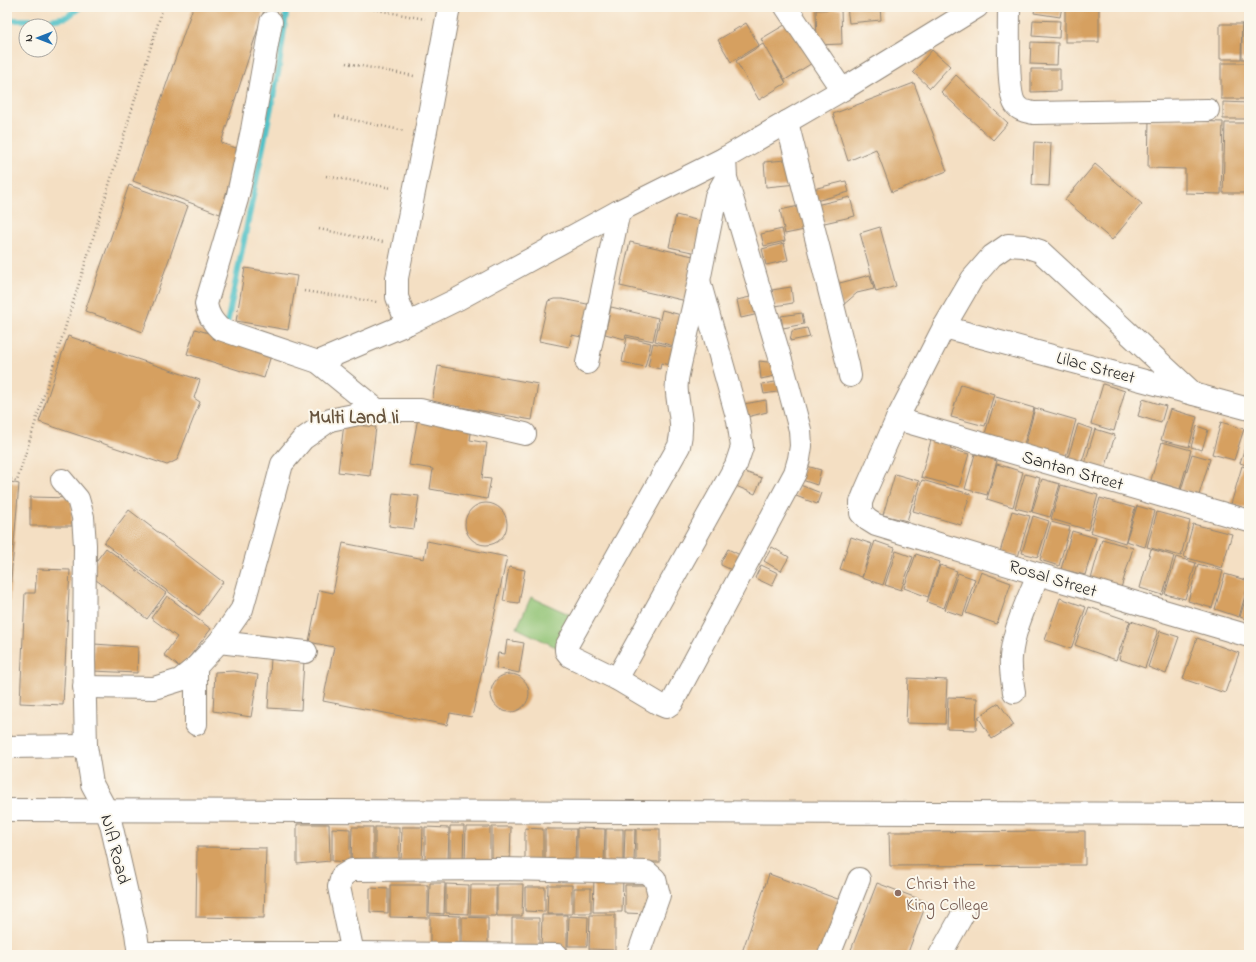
<svg xmlns="http://www.w3.org/2000/svg" width="1256" height="962" font-family="'Indie Flower',sans-serif">
  <style>
    .green { fill: #91c374; stroke: #5e7750 }
    .lines { fill: none; stroke-linecap: round; stroke-linejoin: round }
    .stream { stroke: #54c2c8; stroke-width: 6 }
    .building { fill: #d6a061 }
    .minor-casing { stroke: #908577; stroke-width: 24 }
    .path { stroke: #908577; stroke-width: 2.5; stroke-dasharray: 1 3; stroke-linecap: butt }
    .minor { stroke: #fff; stroke-width: 22 }
    .education-dot { fill: #8d6e63; stroke: #fbf7ec; stroke-width: 1.5 }
    .labels { text-anchor: middle; stroke-width: 4; stroke-linejoin: round; paint-order: stroke }
    .street-label { font-size: 18px; fill: #2b2b2b; stroke: #fbf7ec }
    .education-label { font-size: 18px; fill: #785e54; stroke: #fbf7ec; text-anchor: start }
    .neighbourhood-label { font-size: 19px; font-weight: bold; fill: #67543e; stroke: #fbf7ec }
  </style>
  <rect width="100%" height="100%" fill="#fbf7ec"/>
  <filter id="ink" filterUnits="userSpaceOnUse"><feTurbulence type="fractalNoise" baseFrequency=".025" numOctaves="2"/><feDisplacementMap in="SourceGraphic" scale="8" xChannelSelector="R" yChannelSelector="G"/><feConvolveMatrix kernelMatrix="1 2 1 2 8 2 1 2 1" color-interpolation-filters="sRGB"/></filter>
  <filter id="wash" filterUnits="userSpaceOnUse"><feTurbulence type="fractalNoise" baseFrequency=".012" numOctaves="4" result="noise"/><feDisplacementMap in="SourceGraphic" scale="16" xChannelSelector="R" yChannelSelector="G"/><feGaussianBlur stdDeviation="0.9" result="paint"/><feColorMatrix in="noise" values="0 0 0 0 0 0 0 0 0 0 0 0 0 0 0 0 0 1.4 0 .05"/><feComposite in="paint" operator="in"/></filter>
  <g filter="url(#wash)">
    <rect width="100%" height="100%" fill="#f4dfc3"/>
    <!-- green -->
    <path class="green" d="M531,597L573,616L558,648L517,628Z"/>
    <g class="lines">
      <!-- stream -->
      <g class="stream">
        <path d="M7,20H50L67,17L80,7"/>
        <path d="M227,324L278,73L287,7"/>
      </g>
    </g>
    <g id="blocks">
      <!-- building -->
      <g class="building">
        <path d="M193,7H265L221,143L239,149L220,214L133,181Z"/>
        <path d="M847,7H880L881,20L849,23Z"/>
        <path d="M1035,7H1062L1060,17L1034,13Z"/>
        <rect x="1065" y="7" width="34" height="35"/>
        <path d="M841,9L842,44L817,45L816,10Z"/>
        <path d="M793,20L817,60L785,80L761,39Z"/>
        <path d="M1033,20L1060,21L1059,38L1032,36Z"/>
        <path d="M746,23L759,45L731,62L718,40Z"/>
        <path d="M1220,24H1242L1241,59H1220Z"/>
        <rect x="1242" y="24" width="7" height="35"/>
        <path d="M1031,42L1058,43L1057,65L1030,64Z"/>
        <path d="M763,44L786,83L759,100L736,61Z"/>
        <path d="M932,50L950,66L930,88L913,72Z"/>
        <path d="M1221,63H1248L1249,99H1221Z"/>
        <path d="M1031,69H1060V91L1031,92Z"/>
        <path d="M956,75L1008,123L993,140L941,92Z"/>
        <path d="M914,83L947,171L892,192L876,149L848,161L833,114Z"/>
        <path d="M1223,102L1249,103V119H1223Z"/>
        <path d="M1149,120L1223,122L1221,194L1185,193V169L1148,168Z"/>
        <path d="M1225,123H1249V193H1223Z"/>
        <path d="M1034,142L1051,143L1049,186L1032,185Z"/>
        <path d="M795,159L797,184L766,187L764,162Z"/>
        <path d="M1095,164L1142,204L1112,240L1065,200Z"/>
        <path d="M846,181L849,192L816,201L813,189Z"/>
        <path d="M129,185L188,206L143,332L85,311Z"/>
        <path d="M850,197L855,216L820,224L816,205Z"/>
        <path d="M804,205L809,229L785,234L780,210Z"/>
        <path d="M676,215L708,223L701,254L669,247Z"/>
        <path d="M880,227L896,286L876,292L860,233Z"/>
        <path d="M782,229L785,241L764,246L761,234Z"/>
        <path d="M630,242L702,258L691,302L620,286Z"/>
        <path d="M784,243L788,260L766,265L762,249Z"/>
        <path d="M245,268L297,276L288,330L236,321Z"/>
        <path d="M870,275L874,289L857,293L842,306L836,284Z"/>
        <path d="M791,287L793,303L775,306L772,290Z"/>
        <path d="M759,295L763,313L741,318L737,300Z"/>
        <path d="M554,299H562L597,306L590,339L572,335L569,347L539,341L548,301Z"/>
        <path d="M611,307L658,318L653,341L626,335L625,339L605,334Z"/>
        <path d="M662,310L685,316L678,347L655,341Z"/>
        <path d="M802,313L804,324L783,328L781,316Z"/>
        <path d="M807,328L810,337L790,341L792,331Z"/>
        <path d="M195,329L272,352L264,378L187,354Z"/>
        <path d="M68,336L200,380L194,398L200,402L177,460L167,465L39,422Z"/>
        <path d="M627,337L651,343L645,367L622,362Z"/>
        <path d="M653,343L682,349L677,367L661,363L660,369L648,366Z"/>
        <path d="M759,361L777,363L784,374L761,379Z"/>
        <path d="M438,366L538,384L532,420L432,402Z"/>
        <path d="M782,381L783,391L764,394L762,384Z"/>
        <path d="M961,384L994,394L985,426L951,417Z"/>
        <path d="M1103,384L1125,391L1114,431L1091,424Z"/>
        <path d="M996,397L1034,408L1023,448L984,437Z"/>
        <path d="M1143,399L1166,406L1161,423L1138,416Z"/>
        <path d="M766,400L767,412L747,417L744,404Z"/>
        <path d="M1035,408L1076,420L1065,461L1024,449Z"/>
        <path d="M1170,409L1197,417L1189,447L1161,440Z"/>
        <path d="M418,418L472,427L470,440L487,443L482,478L491,479L487,499L430,489L433,469L409,465Z"/>
        <path d="M1221,422L1244,429L1234,460L1212,454Z"/>
        <path d="M344,424L376,427L370,476L338,472Z"/>
        <path d="M1078,424L1092,429L1081,465L1067,461Z"/>
        <path d="M1197,426L1208,430L1202,450L1191,447Z"/>
        <path d="M1095,429L1115,435L1104,473L1084,467Z"/>
        <path d="M1249,434V466L1240,463Z"/>
        <path d="M931,440L951,446L950,449L969,454L959,487L921,477Z"/>
        <path d="M1162,442L1191,450L1180,489L1151,480Z"/>
        <path d="M975,454L997,461L987,495L965,489Z"/>
        <path d="M1192,454L1210,459L1199,495L1181,490Z"/>
        <path d="M997,464L1023,472L1013,507L987,499Z"/>
        <path d="M803,465L821,470L817,485L799,479Z"/>
        <path d="M1242,466L1249,468V509L1231,504Z"/>
        <path d="M742,471L762,478L755,494L736,486Z"/>
        <path d="M895,474L919,481L907,521L883,515Z"/>
        <path d="M1025,474L1040,478L1031,512L1015,508Z"/>
        <path d="M1042,479L1060,484L1050,517L1032,512Z"/>
        <path d="M922,480L970,494L961,525L913,511Z"/>
        <path d="M7,481L19,484L10,591L8,638H7Z"/>
        <path d="M800,485L821,493L817,504L796,496Z"/>
        <path d="M1061,485L1098,495L1088,530L1051,519Z"/>
        <path d="M393,493L419,496L414,529L389,526Z"/>
        <path d="M30,497L72,498V526H30Z"/>
        <path d="M1100,498L1135,508L1125,543L1090,532Z"/>
        <circle cx="486" cy="524" r="21"/>
        <path d="M1137,506L1155,511L1145,547L1126,541Z"/>
        <path d="M129,510L223,582L199,615L104,543Z"/>
        <path d="M1012,511L1030,516L1018,557L1000,552Z"/>
        <path d="M1157,512L1190,521L1181,556L1147,547Z"/>
        <path d="M1033,516L1049,521L1038,557L1022,553Z"/>
        <path d="M1051,522L1070,527L1059,566L1040,560Z"/>
        <path d="M1193,524L1232,534L1222,568L1184,557Z"/>
        <path d="M1072,531L1096,538L1085,575L1061,569Z"/>
        <path d="M851,537L872,544L862,577L840,569Z"/>
        <path d="M1102,539L1133,548L1121,588L1091,579Z"/>
        <path d="M427,541L507,557L472,717L450,713L447,725L323,701L334,647L309,642L319,590L333,593L343,543L424,559Z"/>
        <path d="M875,541L895,548L883,585L862,578Z"/>
        <path d="M772,547L789,557L781,571L764,561Z"/>
        <path d="M106,548L166,593L147,619L87,573Z"/>
        <path d="M728,549L746,558L738,573L721,565V562Z"/>
        <path d="M1151,549L1174,556L1163,595L1140,588Z"/>
        <path d="M896,551L913,557L901,590L885,585Z"/>
        <path d="M916,554L940,562L928,597L904,588Z"/>
        <path d="M1176,557L1196,563L1185,599L1165,594Z"/>
        <path d="M1198,564L1223,571L1212,608L1188,601Z"/>
        <path d="M761,565L778,573L772,586L755,578Z"/>
        <path d="M940,565L957,571L944,608L927,602Z"/>
        <path d="M509,567L525,570L519,603L503,601Z"/>
        <path d="M37,569L70,570L63,705L20,703L25,593H35Z"/>
        <path d="M981,572L1011,583L997,624L966,613Z"/>
        <path d="M958,573L975,579L963,616L945,610Z"/>
        <path d="M1225,574L1249,581L1239,617L1215,609Z"/>
        <path d="M1249,587V620L1240,617Z"/>
        <path d="M167,596L211,629L181,668L164,655L177,637L151,618Z"/>
        <path d="M1060,598L1086,607L1071,649L1045,640Z"/>
        <path d="M1089,607L1130,621L1116,660L1075,645Z"/>
        <path d="M1131,621L1158,630L1145,668L1119,659Z"/>
        <path d="M1160,631L1179,637L1166,674L1148,667Z"/>
        <path d="M1197,638L1239,653L1225,693L1183,679Z"/>
        <path d="M507,640L524,643L519,673L496,668L498,653L505,654Z"/>
        <path d="M94,644L138,647L137,673L93,671Z"/>
        <path d="M271,658L304,661L301,710L268,708Z"/>
        <path d="M234,671L258,675L251,717L213,711L215,672Z"/>
        <circle cx="510" cy="693" r="19"/>
        <path d="M908,678L947,680L945,724L906,723Z"/>
        <path d="M948,697L977,698L976,730L947,729Z"/>
        <path d="M999,703L1014,725L992,739L978,717Z"/>
        <path d="M297,824H329L330,861L297,864Z"/>
        <path d="M450,826H464L463,862H450Z"/>
        <path d="M352,827H373V863H351Z"/>
        <rect x="375" y="827" width="24" height="36"/>
        <path d="M402,827H423L422,863H401Z"/>
        <path d="M425,827L449,828L448,862L425,861Z"/>
        <path d="M466,827H490V862H465Z"/>
        <path d="M492,827H511L510,864H492Z"/>
        <path d="M332,828L350,829V862L332,861Z"/>
        <path d="M525,828L543,829V863H525Z"/>
        <path d="M577,828L605,829L604,862H577Z"/>
        <path d="M545,829H576L575,863H545Z"/>
        <rect x="606" y="829" width="17" height="34"/>
        <path d="M625,829H635L634,861H624Z"/>
        <rect x="636" y="829" width="24" height="33"/>
        <path d="M1085,831V865L890,866L889,832Z"/>
        <path d="M197,847L266,848L264,918L196,917Z"/>
        <path d="M769,874L843,901L825,955H741Z"/>
        <path d="M594,877H623L622,912H593Z"/>
        <path d="M430,883H445L444,914L429,913Z"/>
        <path d="M877,883L927,902L907,955H849Z"/>
        <path d="M446,884L469,885L468,914L446,913Z"/>
        <path d="M497,884H523L522,916H497Z"/>
        <path d="M390,885H428V918L390,917Z"/>
        <path d="M471,885H496V916H470Z"/>
        <path d="M548,885H572V914H547Z"/>
        <path d="M625,885H651L650,914L625,913Z"/>
        <path d="M525,887H545V912L525,911Z"/>
        <path d="M370,888L388,889V913L370,912Z"/>
        <rect x="574" y="888" width="17" height="25"/>
        <path d="M430,915L460,916V947L430,946Z"/>
        <path d="M542,915H567V949H541Z"/>
        <path d="M590,915H615V950L589,949Z"/>
        <path d="M569,916L588,917L587,946H568Z"/>
        <path d="M462,917L488,918V949L462,948Z"/>
        <path d="M512,918H539V947L512,946Z"/>
      </g>
    </g>
  </g>
  <g filter="url(#ink)">
    <use href="#blocks" fill-opacity="0" stroke="#908577" stroke-width="1"/>
    <g class="lines">
      <defs>
        <g id="minor">
          <path d="M786,7L842,90"/>
          <path d="M1009,7C1009,25 1007,92 1015,104C1020,111 1025,111 1034,113L1208,110"/>
          <path d="M271,22L252,130L237,199L206,304C208,315 212,321 220,329L318,362L377,410"/>
          <path d="M787,122L848,365L850,376"/>
          <path d="M725,158L726,178L785,374L800,430L801,446L799,459L795,473L672,703L666,707L659,704L617,679L570,656L566,651V647L679,446C684,424 679,414 677,393C676,385 677,377 679,369L699,281L716,196L726,178"/>
          <path d="M407,324L397,297V278L425,136L449,7"/>
          <path d="M944,327L1249,409"/>
          <path d="M318,362L407,324L458,299L619,211L725,158L842,90L977,7"/>
          <path d="M587,363L619,211"/>
          <path d="M1194,394L1040,251L1024,246L1008,245L992,256L972,279L944,327L897,419L865,492L861,502V513L868,520L876,525L1038,574L1249,636"/>
          <path d="M897,419L1249,521"/>
          <path d="M62,480L78,499L83,517L85,545L84,660L86,746L92,784L106,810L111,824L136,933L139,955"/>
          <path d="M219,642L306,652"/>
          <path d="M617,679L736,465L742,447L738,420L700,284"/>
          <path d="M84,687L154,688L180,680L196,667L219,642L242,609L273,498L282,464L303,439L330,420L377,410H420L525,434"/>
          <path d="M1014,692C1012,680 1010,669 1011,657C1013,630 1028,600 1038,574"/>
          <path d="M196,724V667"/>
          <path d="M7,747L86,746"/>
          <path d="M7,810L1249,814"/>
          <path d="M139,953H353L557,955"/>
          <path d="M353,953L339,887L342,876L352,870L500,869L647,872L655,879L659,895L638,955"/>
          <path d="M829,955L859,879"/>
          <path d="M940,955L963,914"/>
        </g>
      </defs>
      <!-- minor casing -->
      <use href="#minor" class="minor-casing"/>
      <!-- path -->
      <g class="path">
        <path d="M362,7L425,19"/>
        <path d="M346,63L414,76"/>
        <path d="M335,116L405,131"/>
        <path d="M326,176L392,188"/>
        <path d="M319,229L383,242"/>
        <path d="M304,291L377,302"/>
        <path d="M7,478L17,481L86,261L163,7"/>
      </g>
      <!-- minor -->
      <use href="#minor" class="minor"/>
    </g>
  </g>
  <!-- markers -->
  <circle class="education-dot" cx="898" cy="893" r="4"/>
  <g class="labels">
    <!-- street labels -->
    <g class="street-label">
      <text transform="translate(1096 367) rotate(15)" y="6">Lilac Street</text>
      <text transform="translate(1073 470) rotate(16)" y="6">Santan Street</text>
      <text transform="translate(1053 578) rotate(17)" y="6">Rosal Street</text>
      <text transform="translate(116 849) rotate(75)" y="6">NIA Road</text>
    </g>
    <!-- education labels -->
    <g class="education-label">
      <text x="906" y="889">Christ the<tspan x="906" dy="21">King College</tspan></text>
    </g>
    <!-- neighbourhood labels -->
    <g class="neighbourhood-label">
      <text x="354" y="423">Multi Land Ii</text>
    </g>
  </g>
  <!-- margin -->
  <rect width="1256" height="962" fill="none" stroke="#fbf7ec" stroke-width="24"/>
  <!-- north arrow -->
  <g transform="translate(38 38) rotate(270)"><circle r="19" fill="#fbf7ec" stroke="#a8a59f"/>
  <path d="M0-3L7 15L0 10L-7 15Z" fill="#1f6fb2"/>
  <text y="-6" font-size="11" font-weight="bold" text-anchor="middle" fill="#2b2b2b">N</text>
  </g>
</svg>
